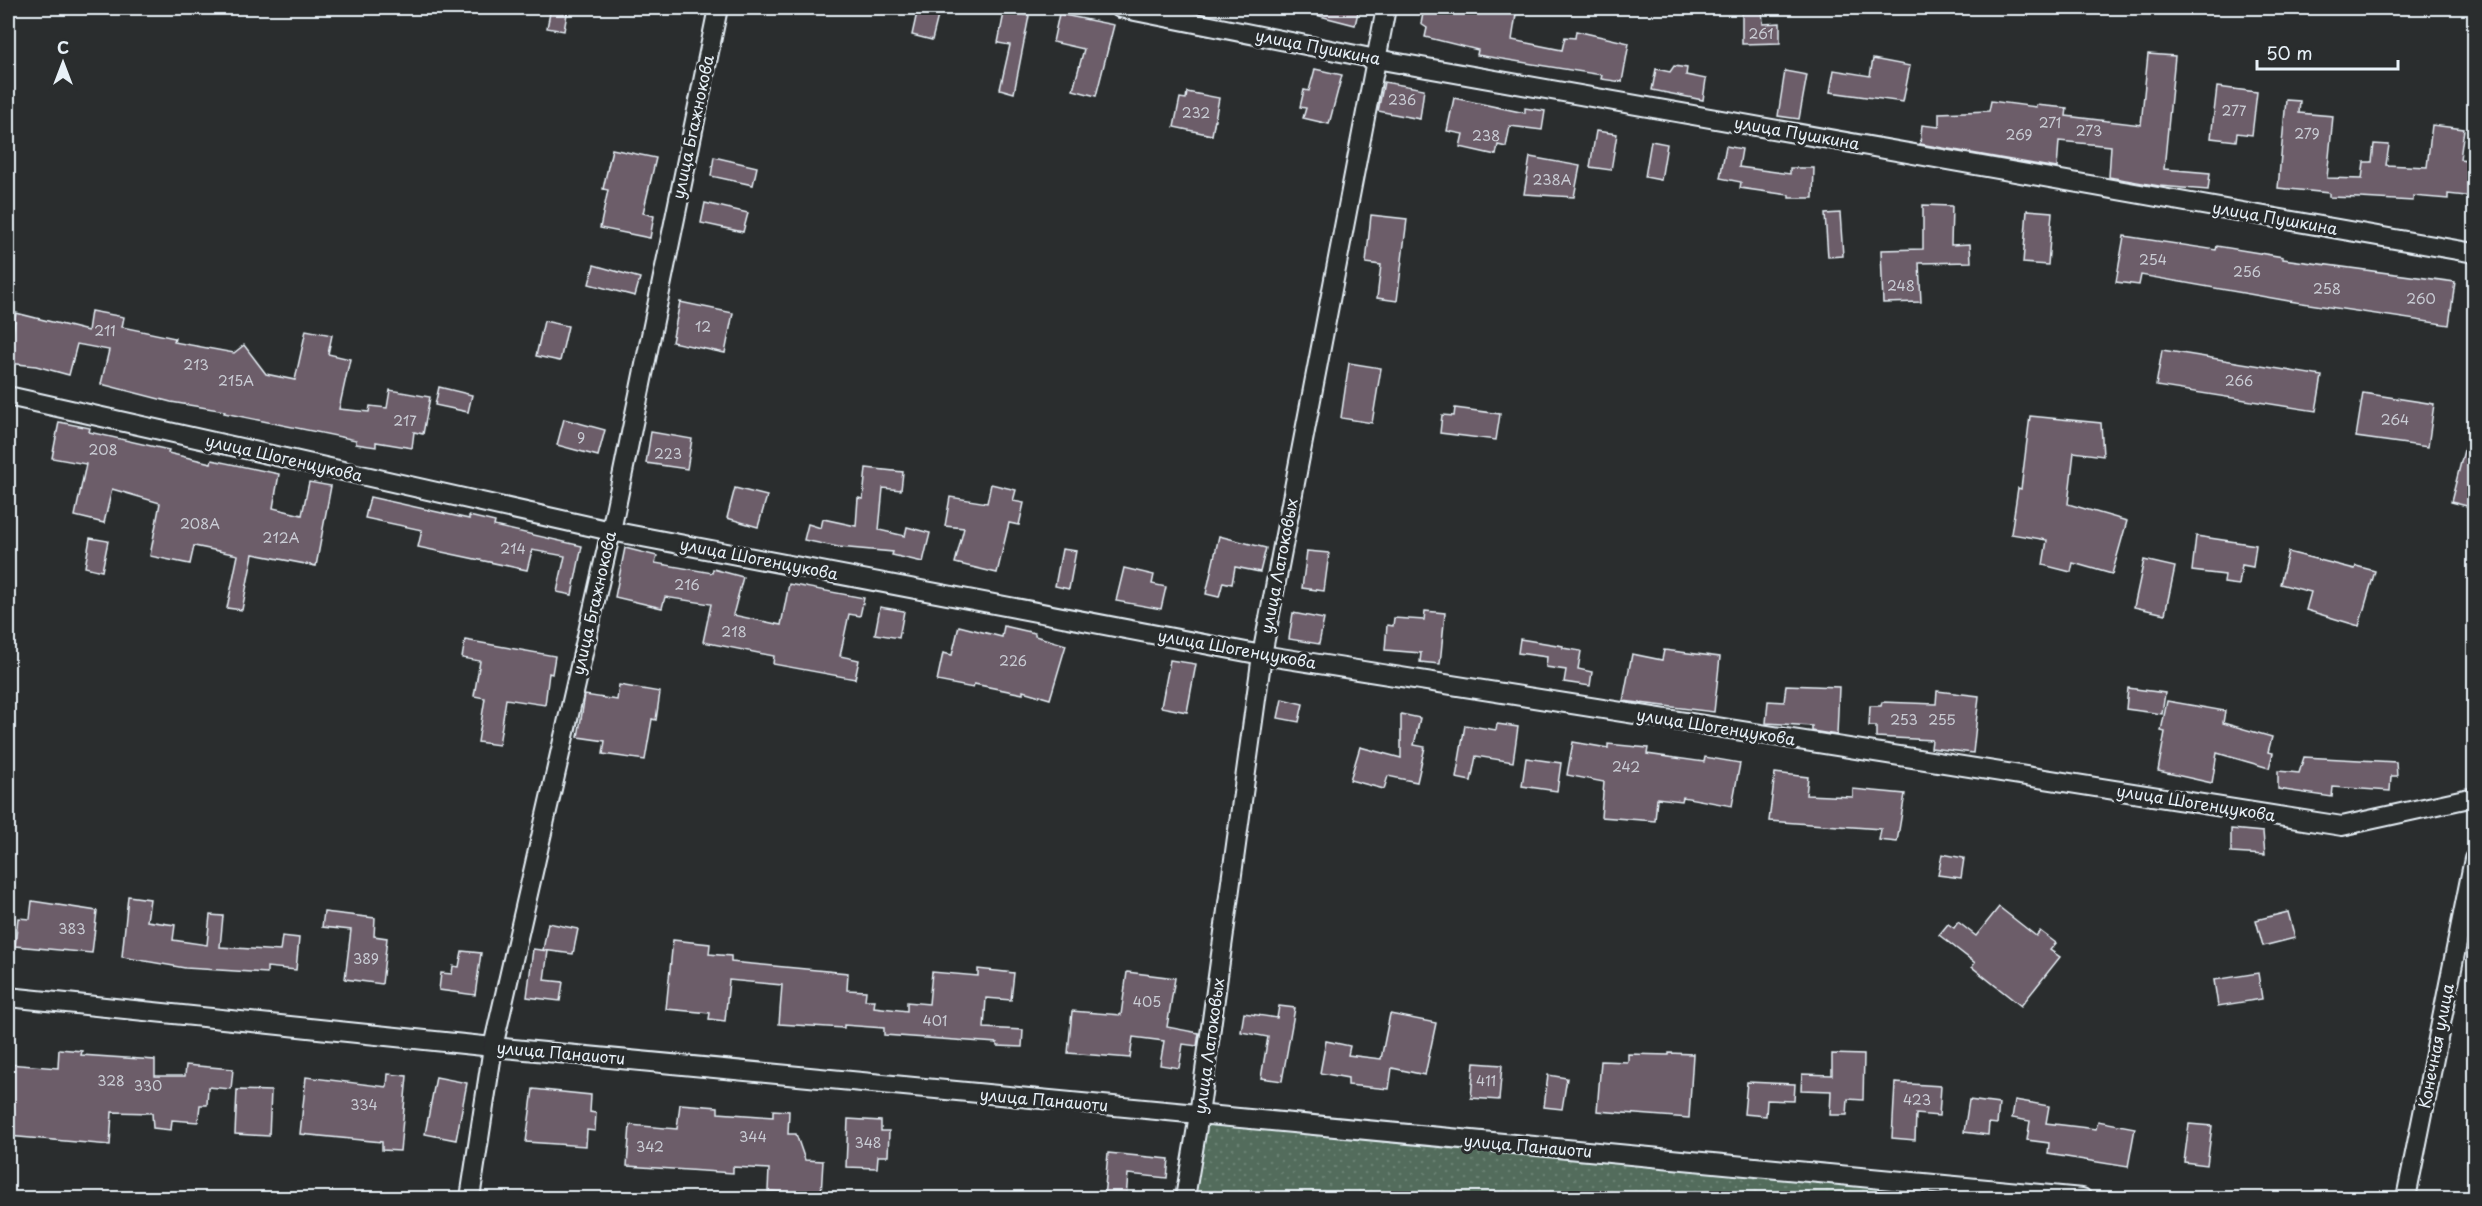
<svg xmlns="http://www.w3.org/2000/svg" width="2482" height="1206" font-family="'Playpen Sans',sans-serif">
  <style>
    .grass { fill: url(#grass-dots); stroke: #9daeaa; stroke-width: 1.5 }
    .building { fill: #6c5d69; stroke: #e8f1f8; stroke-width: 1.5 }
    .lines { fill: none; stroke-linecap: round; stroke-linejoin: round }
    .minor-casing { stroke: #e8f1f8; stroke-width: 22 }
    .minor { stroke: #2a2d2e; stroke-width: 18 }
    .labels { text-anchor: middle; stroke-width: 6; stroke-linejoin: round; paint-order: stroke }
    .number-label { font-size: 14px; fill: #c9ccd4 }
    .street-label { font-size: 16px; fill: #e8f1f8; stroke: #2a2d2e }
  </style>
  <defs>
    <pattern id="grass-dots" width="8" height="8" patternUnits="userSpaceOnUse" patternTransform="scale(1.5)"><rect width="8" height="8" fill="#526c5b"/><path d="M2 2h.1M6 6h.1" fill="none" stroke="#6b8173" stroke-width="1.8" stroke-linecap="round"/></pattern>
  </defs>
  <rect width="100%" height="100%" fill="#2a2d2e"/>
  <filter id="ink" filterUnits="userSpaceOnUse"><feTurbulence type="fractalNoise" baseFrequency=".0167" numOctaves="2"/><feDisplacementMap in="SourceGraphic" scale="12" xChannelSelector="R" yChannelSelector="G"/><feConvolveMatrix kernelMatrix="1 2 1 2 8 2 1 2 1" color-interpolation-filters="sRGB"/></filter>
  <g filter="url(#ink)">
    <!-- grass -->
    <path class="grass" d="M1199,1115L2081,1198H1185Z"/>
    <!-- building -->
    <g class="building">
      <path d="M551,8H568L564,31L547,28Z"/>
      <path d="M918,8H940L932,40L912,35Z"/>
      <path d="M1005,8H1022L1021,14L1029,16L1014,93L1000,89L1010,45L998,43Z"/>
      <path d="M1308,8H1359L1355,25L1308,13Z"/>
      <path d="M1424,8H1517L1512,40L1562,50L1565,37L1575,38L1576,31L1629,43L1622,82L1601,79L1602,75L1477,55L1478,50L1425,37L1427,28L1421,24Z"/>
      <path d="M1742,8H1762L1763,24L1780,23V43L1742,44Z"/>
      <path d="M1059,14L1114,25L1096,96L1073,90L1084,49L1053,42Z"/>
      <path d="M2148,54L2175,56L2164,169L2210,173L2208,190L2159,186L2109,177L2111,146L2059,141L2057,168L1920,144L1922,125L1939,127V113L1989,111L1991,101L2036,107V105L2067,108L2066,116L2141,125Z"/>
      <path d="M1873,59L1910,66L1903,102L1830,92L1834,70L1870,76Z"/>
      <path d="M1674,66L1687,68L1686,75L1706,79L1703,100L1652,90L1656,69L1670,72Z"/>
      <path d="M1315,69L1342,75L1329,124L1303,118L1306,108L1300,107L1304,90L1309,91Z"/>
      <path d="M1785,71L1807,75L1799,119L1778,116Z"/>
      <path d="M1384,82L1424,89L1420,119L1378,111Z"/>
      <path d="M2217,87L2257,92L2252,135L2237,133L2236,141L2211,138Z"/>
      <path d="M1187,92L1219,98L1212,135L1174,127L1180,98L1186,99Z"/>
      <path d="M1454,98L1525,113V108L1545,111L1542,130L1510,126L1506,147L1498,145L1496,155L1460,147L1463,134L1447,131Z"/>
      <path d="M2286,100L2300,101L2299,113L2333,116L2327,178L2362,179L2364,162H2372L2374,144L2389,145L2386,165L2427,167L2432,125L2464,129L2460,159L2475,161V197L2448,194V199L2413,196V201L2360,198L2329,197V193L2278,188Z"/>
      <path d="M1596,131L1617,134L1611,170L1590,167Z"/>
      <path d="M1651,141L1667,144L1661,180L1645,177Z"/>
      <path d="M1726,146L1742,149L1739,167L1790,174V168H1814L1813,198H1789V195L1740,188L1741,182L1720,178Z"/>
      <path d="M612,149L656,158L643,213L654,216L650,238L600,228L608,190L603,189Z"/>
      <path d="M714,157L757,167L753,185L711,176Z"/>
      <path d="M1530,157L1580,166L1574,197L1524,194Z"/>
      <path d="M705,203L748,213L743,232L701,223Z"/>
      <path d="M1923,205L1952,206L1951,245L1970,244L1971,262L1919,263L1921,302L1883,303L1881,250L1923,249Z"/>
      <path d="M2027,210L2052,212L2048,265L2023,263Z"/>
      <path d="M1840,213L1843,256L1828,257L1825,214Z"/>
      <path d="M1371,215L1407,219L1397,301L1377,298L1381,265L1366,263Z"/>
      <path d="M2124,236L2216,250L2217,246L2283,257V259L2455,282L2449,325L2289,301L2141,275L2139,285L2116,282Z"/>
      <path d="M594,265L640,278L635,296L589,284Z"/>
      <path d="M680,302L733,313L725,353L672,342Z"/>
      <path d="M91,311L124,317L122,327L175,338L174,342L234,353L244,345L266,374L295,380L306,330L332,335L328,354L350,359L339,409L369,412L370,406L387,408L390,390L430,397L423,434L414,432L412,448L376,442V447L356,444V440L224,413L225,411L171,402L101,384L109,350L77,344L69,375L36,366L8,363L16,313L88,331Z"/>
      <path d="M544,321L568,326L560,361L536,356Z"/>
      <path d="M2162,350L2322,376L2316,411L2156,386Z"/>
      <path d="M1349,363L1381,368L1372,423L1341,418Z"/>
      <path d="M439,387L472,395L468,412L435,405Z"/>
      <path d="M2363,393L2434,404L2428,447L2356,437Z"/>
      <path d="M1455,408L1500,414L1496,440L1440,433L1442,415L1454,416Z"/>
      <path d="M2030,416L2101,423L2103,456L2074,452L2068,504L2127,521L2112,574L2073,563L2071,572L2043,565L2047,540L2011,534L2018,488L2021,489Z"/>
      <path d="M564,419L605,430L598,456L557,445Z"/>
      <path d="M59,422L90,428L89,432L169,450L168,453L211,463L212,460L279,474L273,508L302,515L309,482L331,486L316,566L253,554L242,610L227,608L238,555L194,546L190,564L150,556L160,503L112,489L104,523L75,516L86,464L52,458Z"/>
      <path d="M2469,430L2475,431V508L2451,502Z"/>
      <path d="M651,432L692,439L687,469L646,463Z"/>
      <path d="M866,468L903,472L901,490L883,488L879,530L905,536L907,527L930,533L923,562L892,555L893,552L838,547L804,540L808,524L821,528L823,519L856,526L858,498L863,499Z"/>
      <path d="M991,484L1016,490L1013,501L1024,503L1019,525L1009,523L997,573L955,563L964,528L945,526L950,497L987,503Z"/>
      <path d="M735,488L767,496L758,527L727,518Z"/>
      <path d="M370,497L469,519V516L495,522L494,526L582,546L572,595L557,592L565,556L532,550L527,570L418,547L422,530L365,518Z"/>
      <path d="M1219,536L1266,548L1260,572L1235,567L1232,584L1223,582L1219,597L1206,594Z"/>
      <path d="M2196,536L2256,545L2253,567L2242,565L2239,585L2224,583L2225,575L2192,571Z"/>
      <path d="M90,538L108,541L102,571L85,567Z"/>
      <path d="M625,548L657,556L655,563L712,573L713,569L743,577L733,615L781,625L789,584L864,598L860,616L849,614L840,656L859,660L855,679L773,664L774,656L703,642L711,604L665,597L662,608L615,597Z"/>
      <path d="M1062,549L1076,551L1069,589L1055,586Z"/>
      <path d="M1307,551L1329,553L1324,591L1302,588Z"/>
      <path d="M2288,552L2355,569L2356,566L2375,571L2359,626L2306,610L2311,592L2280,584Z"/>
      <path d="M2144,560L2175,567L2165,614L2134,607Z"/>
      <path d="M1124,568L1154,575L1152,584L1166,587L1161,609L1116,601Z"/>
      <path d="M880,607L904,611L899,638L875,634Z"/>
      <path d="M1425,611L1445,613L1440,664L1420,662L1421,653L1385,650L1387,625L1393,626L1394,618L1424,620Z"/>
      <path d="M1293,613L1324,619L1319,644L1289,639Z"/>
      <path d="M959,626L1002,637L1004,626L1035,633V636L1066,645L1050,699L1023,691V694L974,684L973,688L937,681L943,653L952,655Z"/>
      <path d="M1520,639L1563,646V648L1581,651L1578,669L1592,672L1590,686L1564,682L1566,670L1546,667L1547,657L1518,653Z"/>
      <path d="M465,640L555,656L552,674L549,673L545,705L506,699L499,745L478,742L485,698L474,696L480,661L462,658Z"/>
      <path d="M1664,650L1720,657L1714,712L1623,701L1632,654L1662,660Z"/>
      <path d="M1170,660L1196,664L1187,712L1161,707Z"/>
      <path d="M619,685L660,692L656,720L652,719L645,760L603,754L605,741L578,737L585,695L617,700Z"/>
      <path d="M1786,685L1839,687L1837,735L1812,731V726L1766,723L1768,701L1784,702Z"/>
      <path d="M2128,688L2165,693L2162,714L2126,709Z"/>
      <path d="M1937,691L1979,696L1973,753L1931,748L1932,740L1876,737V726H1869L1870,706H1881L1882,702L1936,704Z"/>
      <path d="M1282,699L1303,704L1299,722L1278,718Z"/>
      <path d="M2167,701L2225,711L2223,723L2272,737L2268,752L2273,753L2269,768L2217,753L2212,783L2158,771L2165,732L2161,731Z"/>
      <path d="M1401,714L1420,718L1414,745L1425,747L1417,782L1388,776L1384,789L1350,780L1360,747L1401,758Z"/>
      <path d="M1497,724L1518,727L1513,762L1476,756L1471,781L1456,778L1465,725L1496,730Z"/>
      <path d="M1573,742L1608,748V744L1648,748L1647,754L1704,762L1705,757L1740,763L1732,806L1683,797L1682,801L1657,798L1655,821L1601,817L1604,782L1567,775Z"/>
      <path d="M2304,757L2396,762L2397,776H2391L2390,791L2333,787L2332,797L2278,789V771L2299,773Z"/>
      <path d="M1526,758L1561,763L1557,791L1522,786Z"/>
      <path d="M1775,773L1808,777L1806,795L1853,797V789L1905,794L1897,842L1879,840L1881,829L1769,821Z"/>
      <path d="M2231,829L2263,832L2265,855L2231,853Z"/>
      <path d="M1942,854L1964,858L1961,878L1938,875Z"/>
      <path d="M128,896L150,899L147,921L175,925L173,940L207,945L210,915L223,916L220,947L280,951L282,936L299,938L296,970L267,967V973L219,970L185,968L122,957Z"/>
      <path d="M32,901L97,911L92,953L15,946L18,918L30,919Z"/>
      <path d="M1999,907L2036,936L2040,931L2056,943L2050,950L2060,957L2021,1006L1972,967L1975,963L1939,935L1948,924L1954,928L1958,922L1976,936Z"/>
      <path d="M324,912L375,918L374,936L387,938L382,984L345,979L351,930L322,927Z"/>
      <path d="M2288,912L2295,938L2263,946L2256,920Z"/>
      <path d="M548,923L578,929L573,954L543,950Z"/>
      <path d="M673,940L710,944L709,954L731,956V962L848,973L847,990L866,991L865,1000H875L874,1007L907,1011V1002L929,1004L932,972L978,976V969L1014,973L1011,1000L986,998L984,1028L1023,1030L1022,1047L997,1046V1043L884,1035V1028L844,1025V1028L779,1024L782,985L729,980L725,1021L709,1019L710,1013L666,1009Z"/>
      <path d="M533,949L548,951L544,980L563,982L560,1001L527,997Z"/>
      <path d="M462,951L481,953L475,995L439,990L441,973L452,974L453,966L459,967Z"/>
      <path d="M1127,972L1175,978L1167,1027L1199,1033L1197,1046L1183,1044L1179,1068L1160,1065L1164,1041L1133,1037L1130,1058L1068,1053L1072,1011L1121,1015Z"/>
      <path d="M2258,973L2262,999L2218,1006L2214,980Z"/>
      <path d="M1279,1006L1295,1008L1282,1081L1261,1078L1268,1037L1241,1032L1244,1013L1277,1018Z"/>
      <path d="M1390,1014L1436,1023L1425,1075L1392,1068L1389,1089L1348,1085V1078L1320,1073L1326,1041L1350,1046L1348,1055L1381,1059Z"/>
      <path d="M59,1049L82,1051L81,1055L155,1060V1076H185L186,1065L233,1069L231,1089L208,1087L207,1105H200L198,1122L172,1120L171,1130L153,1128L152,1113L112,1112L110,1145L8,1136V1064L58,1068Z"/>
      <path d="M1669,1053L1693,1054L1689,1118L1597,1111L1601,1061L1628,1062V1054L1669,1055Z"/>
      <path d="M1832,1054L1864,1055L1863,1100L1848,1099L1847,1115H1830L1831,1091L1801,1090L1802,1074L1832,1075Z"/>
      <path d="M1474,1063L1502,1065L1499,1100L1471,1098Z"/>
      <path d="M388,1074L407,1076L400,1151L382,1150V1142L300,1134L306,1077L387,1087Z"/>
      <path d="M1548,1075L1567,1078L1562,1109L1544,1107Z"/>
      <path d="M436,1077L467,1083L456,1140L425,1134Z"/>
      <path d="M1747,1082L1795,1084L1794,1101L1767,1100L1766,1116L1744,1114Z"/>
      <path d="M1895,1083L1941,1086L1939,1116L1916,1114L1915,1140L1892,1138Z"/>
      <path d="M533,1089L591,1095L590,1112L596,1113L595,1131L587,1130L586,1146L526,1142Z"/>
      <path d="M237,1090L271,1091L269,1136L235,1134Z"/>
      <path d="M1969,1100L1999,1104L1997,1124L1989,1123L1988,1135L1964,1132Z"/>
      <path d="M2015,1100L2049,1106L2046,1123L2096,1129L2098,1121L2135,1128L2128,1167L2048,1154L2049,1143L2027,1140L2030,1121L2012,1118Z"/>
      <path d="M680,1104L718,1107V1113L773,1117V1110L789,1111L788,1134H796L805,1160L823,1161L821,1195L768,1191L769,1169L733,1167V1173L627,1166L630,1125L677,1129Z"/>
      <path d="M848,1119L881,1121V1131H889L888,1156H878L877,1168L846,1167Z"/>
      <path d="M2189,1124L2212,1126L2207,1165L2184,1162Z"/>
      <path d="M1108,1153L1169,1159L1167,1178L1128,1174L1126,1198H1104Z"/>
    </g>
    <g class="lines">
      <defs>
        <g id="minor">
          <path d="M1120,8L1376,59L2474,253"/>
          <path d="M8,396L611,531L1262,655L2342,826L2474,797"/>
          <path d="M8,997L493,1047L2082,1198"/>
          <path d="M470,1198L493,1047L611,531L718,8"/>
          <path d="M1185,1198L1199,1115L1262,655L1386,8"/>
          <path d="M2406,1198L2474,859"/>
        </g>
      </defs>
      <!-- minor casing -->
      <use href="#minor" class="minor-casing"/>
      <!-- minor -->
      <use href="#minor" class="minor"/>
    </g>
  </g>
  <g class="labels">
    <!-- number labels -->
    <g class="number-label">
      <text x="1761" y="39">261</text>
      <text x="1402" y="105">236</text>
      <text x="2234" y="116">277</text>
      <text x="1196" y="118">232</text>
      <text x="2050" y="128">271</text>
      <text x="2089" y="136">273</text>
      <text x="2307" y="139">279</text>
      <text x="2019" y="140">269</text>
      <text x="1486" y="141">238</text>
      <text x="1552" y="185">238А</text>
      <text x="2153" y="265">254</text>
      <text x="2247" y="277">256</text>
      <text x="1901" y="291">248</text>
      <text x="2327" y="294">258</text>
      <text x="2421" y="304">260</text>
      <text x="703" y="332">12</text>
      <text x="105" y="336">211</text>
      <text x="196" y="370">213</text>
      <text x="236" y="386">215А</text>
      <text x="2239" y="386">266</text>
      <text x="2395" y="425">264</text>
      <text x="405" y="426">217</text>
      <text x="581" y="443">9</text>
      <text x="103" y="455">208</text>
      <text x="668" y="459">223</text>
      <text x="200" y="529">208А</text>
      <text x="281" y="543">212А</text>
      <text x="513" y="554">214</text>
      <text x="687" y="590">216</text>
      <text x="734" y="637">218</text>
      <text x="1013" y="666">226</text>
      <text x="1904" y="725">253</text>
      <text x="1942" y="725">255</text>
      <text x="1626" y="772">242</text>
      <text x="72" y="934">383</text>
      <text x="366" y="964">389</text>
      <text x="1147" y="1007">405</text>
      <text x="935" y="1026">401</text>
      <text x="111" y="1086">328</text>
      <text x="1486" y="1086">411</text>
      <text x="148" y="1091">330</text>
      <text x="1917" y="1105">423</text>
      <text x="364" y="1110">334</text>
      <text x="753" y="1142">344</text>
      <text x="868" y="1148">348</text>
      <text x="650" y="1152">342</text>
    </g>
    <!-- street labels -->
    <g class="street-label">
      <text transform="translate(1318 47) rotate(11)" y="6">улица Пушкина</text>
      <text transform="translate(693 127) rotate(-78)" y="6">улица Бгажнокова</text>
      <text transform="translate(1797 133) rotate(10)" y="6">улица Пушкина</text>
      <text transform="translate(2275 218) rotate(10)" y="6">улица Пушкина</text>
      <text transform="translate(284 458) rotate(13)" y="6">улица Шогенцукова</text>
      <text transform="translate(759 559) rotate(11)" y="6">улица Шогенцукова</text>
      <text transform="translate(1279 566) rotate(-79)" y="6">улица Латоковых</text>
      <text transform="translate(594 603) rotate(-77)" y="6">улица Бгажнокова</text>
      <text transform="translate(1237 649) rotate(10)" y="6">улица Шогенцукова</text>
      <text transform="translate(1716 727) rotate(9)" y="6">улица Шогенцукова</text>
      <text transform="translate(2196 803) rotate(9)" y="6">улица Шогенцукова</text>
      <text transform="translate(1209 1046) rotate(-82)" y="6">улица Латоковых</text>
      <text transform="translate(2436 1046) rotate(-79)" y="6">Конечная улица</text>
      <text transform="translate(561 1053) rotate(5)" y="6">улица Панаиоти</text>
      <text transform="translate(1044 1100) rotate(5)" y="6">улица Панаиоти</text>
      <text transform="translate(1528 1146) rotate(5)" y="6">улица Панаиоти</text>
    </g>
  </g>
  <!-- margin -->
  <rect width="2482" height="1206" fill="none" stroke="#2a2d2e" stroke-width="30"/>
  <rect x="15" y="15" width="2452" height="1176" fill="none" stroke="#e8f1f8" stroke-width="2" filter="url(#ink)"/>
  <!-- north arrow -->
  <g transform="translate(63 63)" stroke="#2a2d2e" stroke-width="4.5" paint-order="stroke">
  <path d="M0-4.5L10 22L0 15L-10 22Z" fill="#e8f1f8"/>
  <text y="-9" font-size="16" font-weight="bold" text-anchor="middle" fill="#e8f1f8">С</text>
  </g>
  <!-- scale -->
  <path d="M2257 60v9h141v-9" fill="none" stroke="#e8f1f8" stroke-width="3"/>
  <text x="2266" y="60" font-size="18" fill="#e8f1f8" stroke="#2a2d2e" stroke-width="4.5" paint-order="stroke">50 m</text>
</svg>
